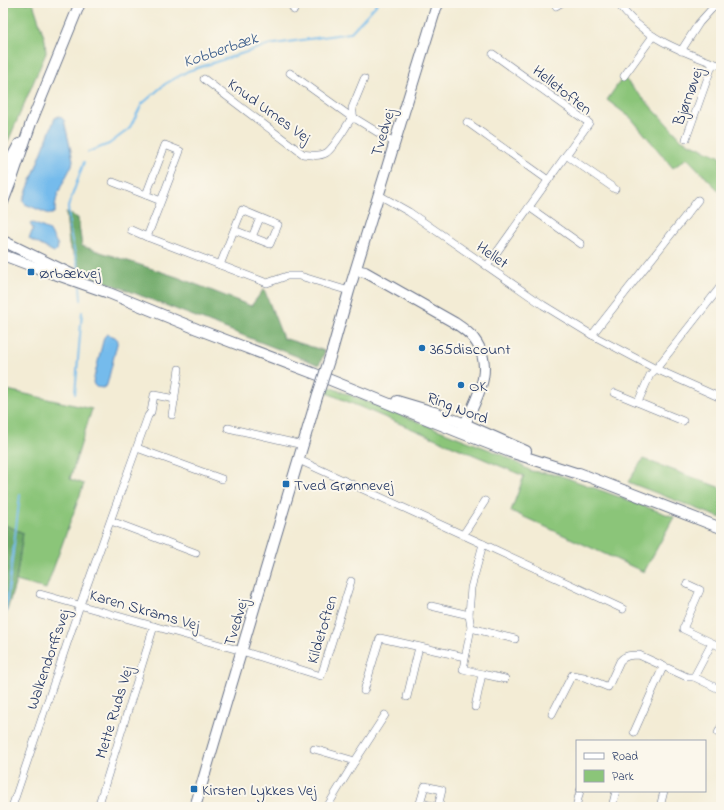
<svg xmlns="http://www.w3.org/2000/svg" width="724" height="810" font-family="'Indie Flower',sans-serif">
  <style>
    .green { fill: #8bc579; stroke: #537a6c }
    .forest { fill: #70aa69; stroke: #466c64 }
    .water { fill: #75bbec; stroke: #4875a5 }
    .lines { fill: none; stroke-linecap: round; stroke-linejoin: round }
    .stream { stroke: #75bbec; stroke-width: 2 }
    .street-casing { stroke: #677188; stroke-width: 8 }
    .secondary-casing { stroke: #677188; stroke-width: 12 }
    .street { stroke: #fff; stroke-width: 7 }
    .secondary { stroke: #fff; stroke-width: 10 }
    .secondary-bridge-casing { stroke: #677188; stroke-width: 12; stroke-linecap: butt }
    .secondary-bridge { stroke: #fff; stroke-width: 10 }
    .poi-dot { fill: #1f6fb2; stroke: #fbf7ec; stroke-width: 1.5 }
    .labels { text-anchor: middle; stroke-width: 4; stroke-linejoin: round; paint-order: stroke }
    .street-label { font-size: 16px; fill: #1b2f5e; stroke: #fbf7ec }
    .poi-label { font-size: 16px; fill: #1b2f5e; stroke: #fbf7ec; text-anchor: start }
    .water-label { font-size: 17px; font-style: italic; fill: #365989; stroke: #fbf7ec }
  </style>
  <rect width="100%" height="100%" fill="#fbf7ec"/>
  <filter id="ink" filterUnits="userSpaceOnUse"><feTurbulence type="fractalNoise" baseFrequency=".025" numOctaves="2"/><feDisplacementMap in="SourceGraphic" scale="8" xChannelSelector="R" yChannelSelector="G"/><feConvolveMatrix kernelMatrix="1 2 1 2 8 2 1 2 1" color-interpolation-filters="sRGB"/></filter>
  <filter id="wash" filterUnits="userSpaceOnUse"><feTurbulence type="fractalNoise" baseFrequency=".012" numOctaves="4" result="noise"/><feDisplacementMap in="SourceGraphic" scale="16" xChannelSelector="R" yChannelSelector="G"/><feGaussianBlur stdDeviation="0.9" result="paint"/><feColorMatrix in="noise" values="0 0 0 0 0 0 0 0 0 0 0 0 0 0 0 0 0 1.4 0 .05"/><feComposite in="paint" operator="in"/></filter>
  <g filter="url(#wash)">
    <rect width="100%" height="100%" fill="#f3ecd5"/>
    <!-- green -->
    <g class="green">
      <path d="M3,3H33L45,40L46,53L6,146L3,144Z"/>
      <path d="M623,77L682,140L721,157V193L687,158L673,168L631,118L607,100Z"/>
      <path d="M327,386L503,455L531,471L559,475L674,517L644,572L511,511L524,476L327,393Z"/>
      <path d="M3,389L92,409L70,479L84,484L46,589L16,581L23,533L3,524Z"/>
      <path d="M643,459L721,488V518L628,482Z"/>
    </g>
    <!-- forest -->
    <g class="forest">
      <path d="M66,212L78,218L82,246L177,277L251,306L264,289L283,338L325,351L319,365L83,273L69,245Z"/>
      <path d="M3,524L23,533L16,581L5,617H3Z"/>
    </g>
    <!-- water -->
    <g class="water">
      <path d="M59,116L61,117L64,120L73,160L72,165C65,180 54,195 55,212L52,214H49L25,204L23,201L55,118Z"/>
      <path d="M33,223L49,230L58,245L57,251L54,252L29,239L33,229L30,224Z"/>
      <path d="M107,334L115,337L118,340L107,385L103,388L96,387L94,385L93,382L104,337Z"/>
    </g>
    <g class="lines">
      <!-- stream -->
      <g class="stream">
        <path d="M88,152L109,144L129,129L142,104L165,84L188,71L268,45L350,33L378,3"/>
        <path d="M79,273L78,267L70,232L68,207L84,162"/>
        <path d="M80,287L81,300"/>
        <path d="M75,394L82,312"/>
        <path d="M3,618H5L20,495"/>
      </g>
    </g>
  </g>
  <g filter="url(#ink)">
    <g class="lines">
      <defs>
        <g id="street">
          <path d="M290,3L294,10"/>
          <path d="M618,3C642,38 683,52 721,66"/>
          <path d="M556,6L561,3"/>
          <path d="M681,51L699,23L717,3"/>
          <path d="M290,73L354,119H356L395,143"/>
          <path d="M624,76L653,36"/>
          <path d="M204,79L303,154C310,155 319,157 326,153C333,149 344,130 349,122L351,119H354L352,108L364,79"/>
          <path d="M467,122L548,180"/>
          <path d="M686,139L713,63"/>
          <path d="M566,155L615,189"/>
          <path d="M113,182L146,195"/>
          <path d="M379,195L409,212L543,305L592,335L656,369L721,398"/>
          <path d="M161,201L180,151L165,145L146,195L161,201L147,237L267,283L287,276H300L349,291"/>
          <path d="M529,207L581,244"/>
          <path d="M131,230L147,237"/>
          <path d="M252,237L260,218"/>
          <path d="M220,265L242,210L278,225L270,244L234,230"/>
          <path d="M487,266L589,123L493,54"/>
          <path d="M592,335L698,200"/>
          <path d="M615,393L683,421"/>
          <path d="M638,402L650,375L656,369L721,286"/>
          <path d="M172,415L179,369"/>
          <path d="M228,428L303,445"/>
          <path d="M137,448L222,479"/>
          <path d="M299,460L483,544L623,609"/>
          <path d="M111,521L196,553"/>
          <path d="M463,535L485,501"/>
          <path d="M687,584L700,590L683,629L721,647"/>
          <path d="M40,594L242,651L321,676L351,581"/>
          <path d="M431,606L469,615"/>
          <path d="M471,628L515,639"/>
          <path d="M482,674L505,679"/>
          <path d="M694,677L721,690"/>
          <path d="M364,691L380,638L465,657"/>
          <path d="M407,697L419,647"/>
          <path d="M475,707L482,674L463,669L471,628L469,615L471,588L483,544"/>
          <path d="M552,714L572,675L584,677L608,687L620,661C625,655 631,655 639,655L687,677H694L712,643"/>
          <path d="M634,732L663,667"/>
          <path d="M718,733L721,727"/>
          <path d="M314,749L355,761"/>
          <path d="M425,786L442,790L438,807L420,803Z"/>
          <path d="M12,807L80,605L148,416L151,412L154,395L175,399"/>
          <path d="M98,807L154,626"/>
          <path d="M327,807L355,761L385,715"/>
          <path d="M576,807L580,791"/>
          <path d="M612,807L616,791"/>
          <path d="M660,807L664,791"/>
        </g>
        <g id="secondary">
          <path d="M3,174L19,144"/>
          <path d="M3,202L13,176L31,123L80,3"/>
          <path d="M3,241L73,275"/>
          <path d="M3,255L32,266L109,293L197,329L318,375L461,433L510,452L585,476"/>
          <path d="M356,270L365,272L455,323C461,327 469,332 474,339C497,369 475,401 462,430"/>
          <path d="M332,351L349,291L436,8L439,3"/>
          <path d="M397,401L434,412L465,424L526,451"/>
          <path d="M579,473L721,528"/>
          <path d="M195,807L318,394"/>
        </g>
      </defs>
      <!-- street casing -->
      <use href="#street" class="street-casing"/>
      <!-- secondary casing -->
      <use href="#secondary" class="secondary-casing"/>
      <!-- street -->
      <use href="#street" class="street"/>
      <!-- secondary -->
      <use href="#secondary" class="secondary"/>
      <defs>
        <path id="secondary-bridge" d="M318,394L332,351"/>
      </defs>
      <!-- secondary-bridge casing -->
      <use href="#secondary-bridge" class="secondary-bridge-casing"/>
      <!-- secondary-bridge -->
      <use href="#secondary-bridge" class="secondary-bridge"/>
    </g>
  </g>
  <!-- markers -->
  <g class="poi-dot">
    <rect x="27" y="268" width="8" height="8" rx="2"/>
    <circle cx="422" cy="348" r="4"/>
    <circle cx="461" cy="385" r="4"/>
    <rect x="282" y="480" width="8" height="8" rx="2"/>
    <rect x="190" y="785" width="8" height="8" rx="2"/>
  </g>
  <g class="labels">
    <!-- street labels -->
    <g class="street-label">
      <text transform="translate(563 89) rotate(38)" y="6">Helletoften</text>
      <text transform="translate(687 96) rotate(-70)" y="6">Bjørnøvej</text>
      <text transform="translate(270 110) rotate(36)" y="6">Knud Urnes Vej</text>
      <text transform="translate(382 132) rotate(-73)" y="6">Tvedvej</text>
      <text transform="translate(493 254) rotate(35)" y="6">Hellet</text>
      <text transform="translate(458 407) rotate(21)" y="6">Ring Nord</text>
      <text transform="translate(145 609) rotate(16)" y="6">Karen Skrams Vej</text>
      <text transform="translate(235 622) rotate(-73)" y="6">Tvedvej</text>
      <text transform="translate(321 629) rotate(-73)" y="6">Kildetoften</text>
      <text transform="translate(47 659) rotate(-71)" y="6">Walkendorffsvej</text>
      <text transform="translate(113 712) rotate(-73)" y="6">Mette Ruds Vej</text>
    </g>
    <!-- poi labels -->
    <g class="poi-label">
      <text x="39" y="278">Ørbækvej</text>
      <text x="430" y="354">365discount</text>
      <text x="469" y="391">OK</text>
      <text x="294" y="490">Tved Grønnevej</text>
      <text x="202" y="795">Kirsten Lykkes Vej</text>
    </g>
    <!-- water labels -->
    <g class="water-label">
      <text transform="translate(220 49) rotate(-19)" y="6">Kobberbæk</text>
    </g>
  </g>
  <!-- margin -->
  <rect width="724" height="810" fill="none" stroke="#fbf7ec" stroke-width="16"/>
  <!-- legend -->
  <rect x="576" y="740" width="130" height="52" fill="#fbf7ec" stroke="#a1a7b3"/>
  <rect x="584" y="753" width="20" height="6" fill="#ffffff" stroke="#a1a7b3"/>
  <text x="612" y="760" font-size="12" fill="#1b2f5e">Road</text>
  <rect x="584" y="770" width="20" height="12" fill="#8bc579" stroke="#a1a7b3"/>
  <text x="612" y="780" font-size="12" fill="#1b2f5e">Park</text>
</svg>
